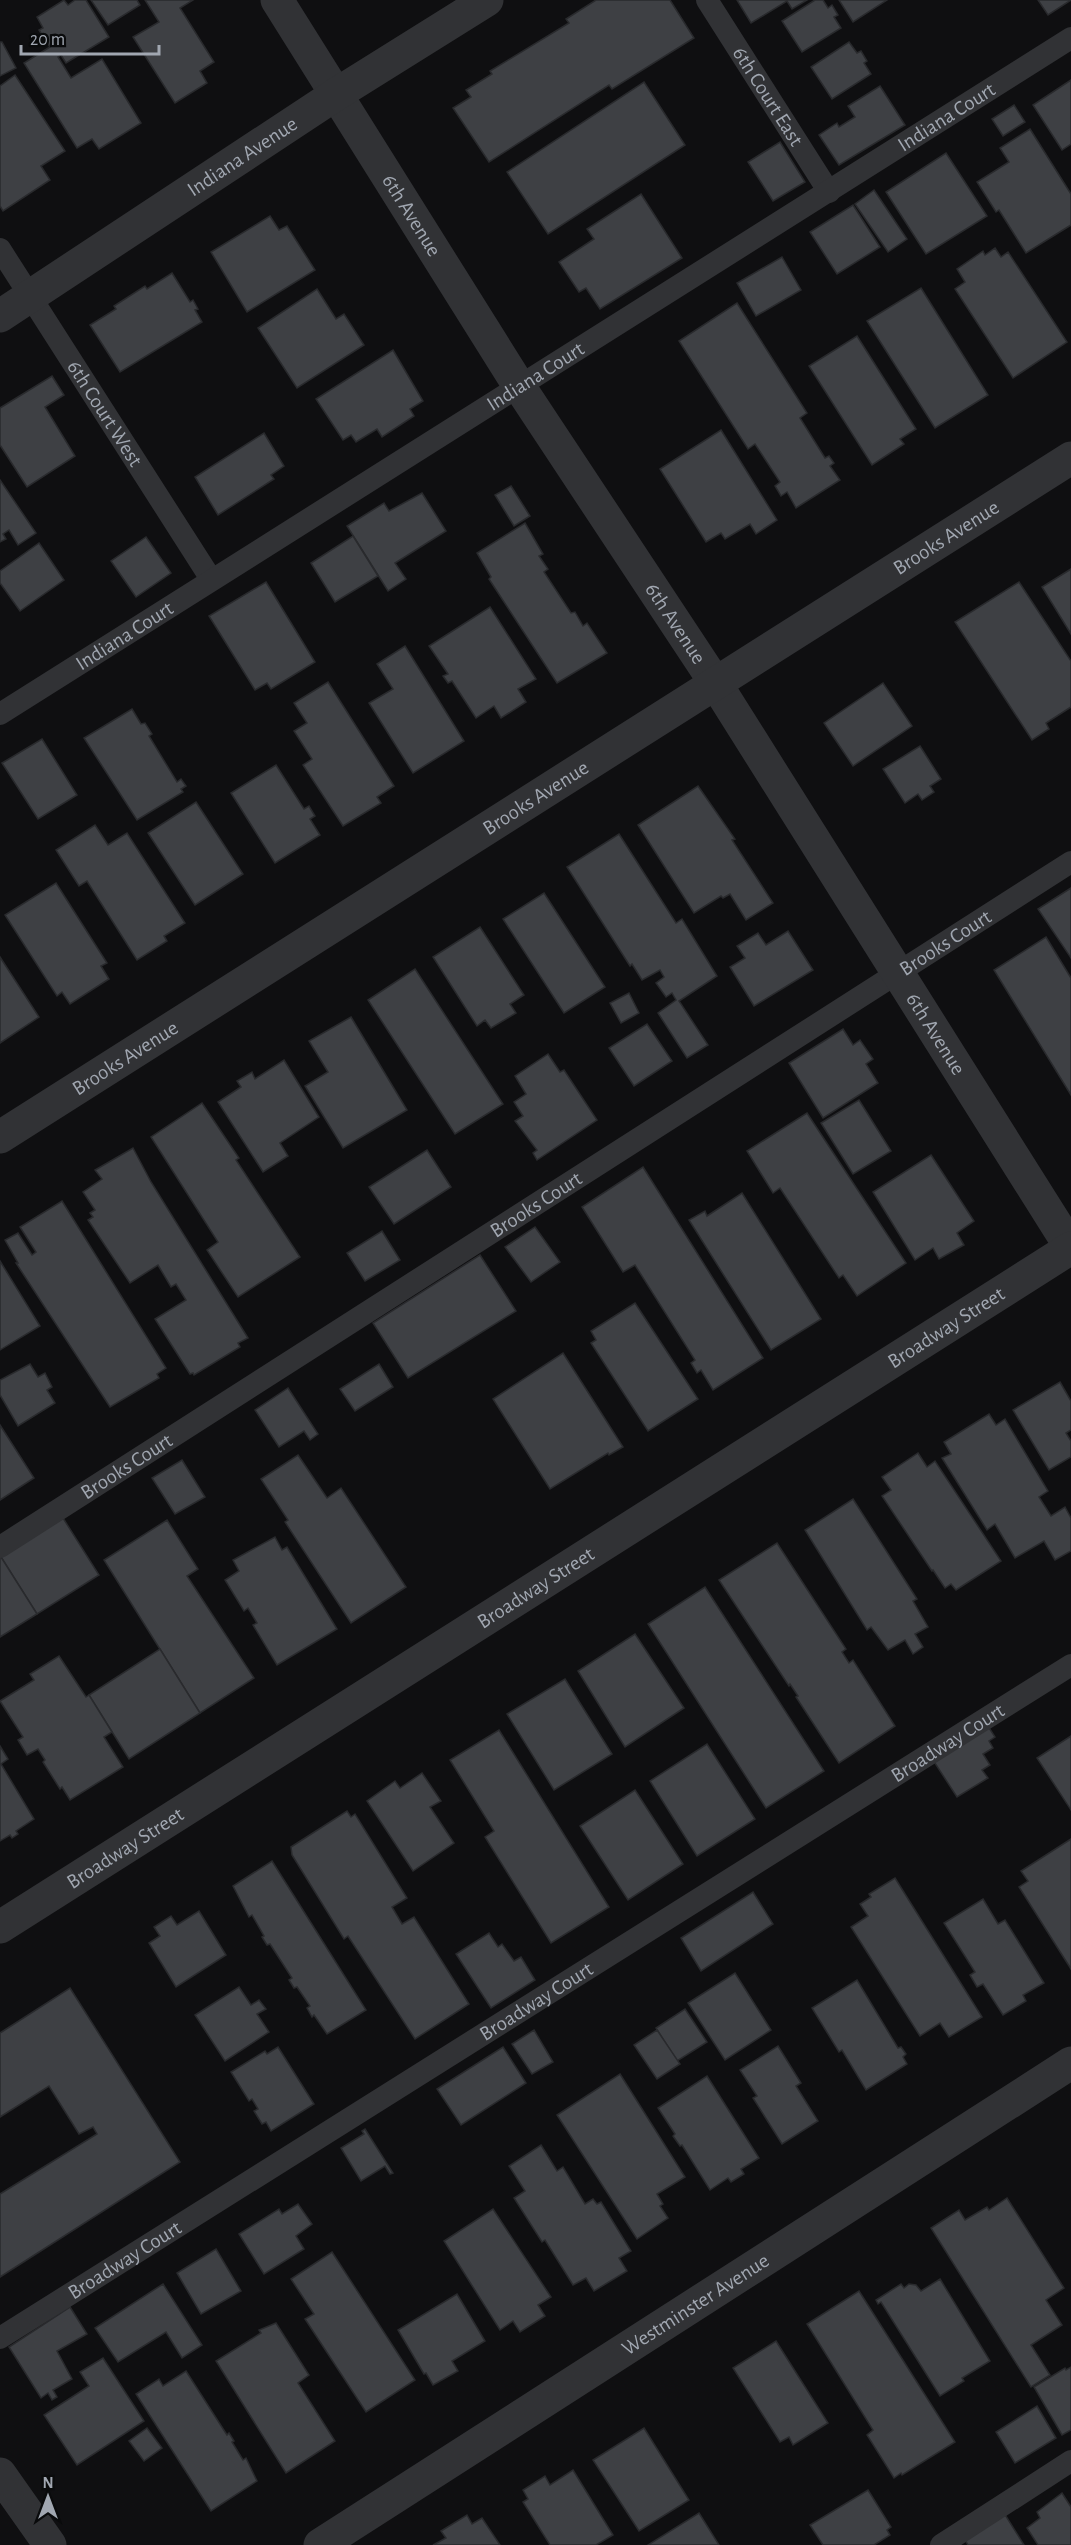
<svg xmlns="http://www.w3.org/2000/svg" width="1071" height="2545" font-family="'Alegreya Sans',sans-serif">
  <style>
    .building { fill: #3e4044; stroke: #292a2d; stroke-width: 1.5 }
    .lines { fill: none; stroke-linecap: round; stroke-linejoin: round }
    .lane { stroke: #313235; stroke-width: 22 }
    .street { stroke: #313235; stroke-width: 33 }
    .labels { text-anchor: middle; stroke-width: 6; stroke-linejoin: round; paint-order: stroke }
    .street-label { font-size: 21px; fill: #a1a7b1; stroke: #0a0b0c }
  </style>
  <rect width="100%" height="100%" fill="#0f0f11"/>
  <!-- building -->
  <g class="building">
    <path d="M64,0L68,5L75,0H86L109,37L66,63L61,55L58,57L71,78L102,59L141,123L99,149L92,139L77,148L24,63L50,47L39,30L43,28L37,17Z"/>
    <path d="M91,0H137L140,5L108,25Z"/>
    <path d="M145,0H193L180,8L214,62L200,71L207,83L175,103L133,37L159,22Z"/>
    <path d="M596,0H670L694,38L612,89L609,85L489,162L453,108L471,97L466,90L492,74L490,71L569,23L566,19Z"/>
    <path d="M737,0H807L792,9L787,1L751,23Z"/>
    <path d="M815,0H823L828,8L832,5L838,15L834,17L841,28L802,52L782,21Z"/>
    <path d="M839,0H887L853,22Z"/>
    <path d="M1038,0H1071L1048,15Z"/>
    <path d="M0,42H2L16,68L0,76Z"/>
    <path d="M849,42L857,53L861,51L867,61L864,63L871,74L832,99L811,67Z"/>
    <path d="M15,75L65,151L41,166L50,180L3,211L0,206V86Z"/>
    <path d="M1071,80V144L1062,150L1033,105Z"/>
    <path d="M644,82L685,145L548,234L507,172Z"/>
    <path d="M880,86L905,125L839,165L819,135L837,123L839,127L855,117L848,106Z"/>
    <path d="M1014,105L1025,122L1003,136L992,119Z"/>
    <path d="M1030,129L1071,194V225L1026,253L999,210L996,212L977,182L1009,162L1000,148Z"/>
    <path d="M780,142L805,182L773,201L748,162Z"/>
    <path d="M946,153L987,216L926,254L886,192Z"/>
    <path d="M874,190L907,239L888,252L855,204Z"/>
    <path d="M641,194L682,258L600,309L586,288L579,292L559,262L594,239L587,229Z"/>
    <path d="M853,205L880,247L837,274L810,232Z"/>
    <path d="M270,216L279,230L287,226L315,270L247,312L211,252Z"/>
    <path d="M995,248L1001,257L1008,252L1067,342L1013,378L955,289L965,282L957,269L983,251L985,255Z"/>
    <path d="M782,257L801,290L756,316L737,283Z"/>
    <path d="M172,273L190,302L193,300L198,309L195,310L202,322L120,372L90,325L116,309L114,306L145,286L147,289Z"/>
    <path d="M921,288L988,395L935,428L867,321Z"/>
    <path d="M317,289L336,319L344,314L364,345L297,388L258,328Z"/>
    <path d="M737,303L807,413L800,418L825,458L829,456L834,463L830,466L840,480L796,508L787,492L781,496L775,486L780,482L755,444L748,449L679,341Z"/>
    <path d="M857,336L916,429L900,439L904,444L872,465L809,366Z"/>
    <path d="M393,350L423,401L410,409L414,416L382,437L377,429L356,442L351,435L343,440L316,399Z"/>
    <path d="M52,376L64,395L45,407L75,456L27,487L0,445V408Z"/>
    <path d="M721,430L777,520L756,534L750,524L725,539L721,533L706,542L660,469Z"/>
    <path d="M264,433L284,466L271,475L274,479L218,515L195,477Z"/>
    <path d="M0,480L36,533L18,545L9,530L3,534L6,539L0,542Z"/>
    <path d="M511,486L530,516L514,526L495,495Z"/>
    <path d="M422,493L446,531L395,563L406,579L388,591L347,526L384,503L389,511Z"/>
    <path d="M525,523L543,554L539,556L548,569L544,572L571,613L575,612L583,626L587,623L607,653L557,683L489,579L491,577L477,553Z"/>
    <path d="M353,536L378,576L335,602L311,563Z"/>
    <path d="M146,537L171,573L136,597L111,561Z"/>
    <path d="M39,543L64,580L20,611L0,583V571Z"/>
    <path d="M1071,569V634L1042,587Z"/>
    <path d="M266,582L315,662L271,689L267,683L255,690L209,616Z"/>
    <path d="M1019,582L1071,661V707L1046,723L1049,729L1032,740L955,622Z"/>
    <path d="M490,607L536,679L518,689L526,702L501,718L494,706L476,718L452,681L448,683L443,676L448,674L429,646Z"/>
    <path d="M405,646L464,741L413,773L369,703L393,689L377,664Z"/>
    <path d="M328,682L394,786L377,797L381,803L343,826L303,765L312,759L294,731L307,723L294,703Z"/>
    <path d="M883,683L912,726L853,766L824,723Z"/>
    <path d="M132,709L141,724L145,723L152,734L149,736L177,782L181,779L186,786L181,789L183,792L137,820L84,738Z"/>
    <path d="M42,739L77,795L38,819L2,763Z"/>
    <path d="M920,746L941,779L930,786L934,792L922,800L918,794L905,803L883,769Z"/>
    <path d="M276,765L304,809L309,806L315,816L310,819L320,835L275,863L231,793Z"/>
    <path d="M698,786L735,839L732,840L773,903L746,920L730,894L723,898L721,896L694,913L638,825Z"/>
    <path d="M196,802L243,874L195,905L148,833Z"/>
    <path d="M95,825L108,845L127,833L185,923L164,936L167,941L137,960L87,881L79,886L56,850Z"/>
    <path d="M619,834L676,923L682,919L717,976L679,1001L708,1045L687,1058L658,1013L676,1000L672,993L666,997L656,983L664,977L660,970L642,980L632,964L630,966L567,867Z"/>
    <path d="M56,883L107,963L101,966L109,979L70,1004L62,992L57,996L5,915Z"/>
    <path d="M1071,888V958L1038,909Z"/>
    <path d="M544,893L605,987L564,1013L503,919Z"/>
    <path d="M480,927L524,995L510,1004L516,1013L491,1028L485,1020L477,1026L433,957Z"/>
    <path d="M788,931L813,970L754,1006L730,967L745,958L737,946L758,933L766,945Z"/>
    <path d="M1046,937L1071,978V1095L994,970Z"/>
    <path d="M0,957L39,1017L0,1043Z"/>
    <path d="M415,969L503,1104L455,1134L368,1000Z"/>
    <path d="M629,993L639,1013L621,1023L610,1003Z"/>
    <path d="M351,1017L407,1110L343,1148L305,1086L328,1072L309,1041Z"/>
    <path d="M647,1024L672,1061L634,1086L609,1048Z"/>
    <path d="M843,1029L853,1045L860,1040L873,1059L866,1064L878,1083L823,1118L789,1063Z"/>
    <path d="M548,1054L560,1072L564,1070L597,1120L537,1160L533,1153L537,1150L515,1121L523,1116L514,1102L526,1094L515,1076Z"/>
    <path d="M284,1060L319,1117L280,1143L288,1156L263,1172L218,1102L241,1087L237,1081L252,1072L255,1079Z"/>
    <path d="M859,1100L891,1151L853,1174L821,1123Z"/>
    <path d="M202,1103L239,1158L236,1160L300,1257L238,1297L207,1250L218,1242L151,1137Z"/>
    <path d="M807,1113L906,1263L857,1296L843,1275L839,1278L780,1188L773,1193L747,1151Z"/>
    <path d="M133,1148L151,1182L248,1338L238,1343L240,1347L194,1375L193,1373L190,1374L155,1319L186,1300L176,1284L171,1287L158,1265L130,1283L88,1220L93,1217L90,1213L95,1210L83,1192L102,1179L95,1170Z"/>
    <path d="M427,1150L451,1187L394,1224L369,1187Z"/>
    <path d="M931,1155L974,1221L957,1233L964,1245L939,1259L933,1248L915,1260L873,1192Z"/>
    <path d="M643,1167L763,1358L713,1390L701,1370L697,1373L691,1363L695,1360L635,1265L623,1272L582,1207Z"/>
    <path d="M742,1193L821,1319L771,1350L689,1220L705,1211L707,1216Z"/>
    <path d="M62,1201L166,1368L157,1374L159,1378L110,1407L16,1263H18L5,1240L18,1233L32,1255L36,1252L20,1227Z"/>
    <path d="M535,1227L560,1262L531,1282L505,1247Z"/>
    <path d="M382,1231L400,1260L365,1281L347,1253Z"/>
    <path d="M480,1255L516,1311L408,1378L373,1323Z"/>
    <path d="M0,1261L40,1326L0,1350Z"/>
    <path d="M635,1303L698,1399L648,1431L591,1343L596,1340L591,1331Z"/>
    <path d="M563,1353L623,1447L609,1455L608,1453L550,1489L493,1399Z"/>
    <path d="M30,1364L38,1377L45,1373L52,1387L47,1390L55,1403L18,1426L0,1395V1380Z"/>
    <path d="M379,1364L393,1387L355,1411L340,1389Z"/>
    <path d="M1060,1382L1071,1401V1430L1066,1433L1071,1441V1457L1049,1470L1013,1410Z"/>
    <path d="M288,1388L318,1434L310,1440L304,1431L279,1447L255,1410Z"/>
    <path d="M989,1414L996,1425L1005,1419L1048,1491L1039,1497L1051,1516L1065,1507L1071,1518V1551L1055,1560L1044,1541L1015,1558L995,1524L987,1530L942,1458L951,1454L944,1442Z"/>
    <path d="M0,1425L34,1478L0,1500Z"/>
    <path d="M918,1453L927,1467L935,1461L1001,1561L956,1590L951,1584L945,1588L933,1570L932,1571L882,1496L891,1490L882,1477Z"/>
    <path d="M298,1455L327,1498L341,1488L406,1587L351,1623L285,1522L288,1520L261,1479Z"/>
    <path d="M182,1460L205,1497L175,1514L152,1478Z"/>
    <path d="M853,1499L917,1599L913,1601L928,1627L915,1634L923,1647L913,1654L905,1640L888,1650L871,1627L867,1630L805,1530Z"/>
    <path d="M63,1518L99,1575L37,1614L1,1557Z"/>
    <path d="M167,1520L198,1569L187,1576L254,1678L200,1713L104,1560Z"/>
    <path d="M275,1537L282,1550L287,1547L337,1629L277,1665L253,1625L257,1623L248,1608L244,1611L225,1580L239,1571L233,1560Z"/>
    <path d="M777,1543L846,1649L842,1652L849,1663L853,1660L895,1726L839,1763L796,1697L798,1696L790,1684L789,1686L719,1580Z"/>
    <path d="M1,1557L37,1614L0,1637V1558Z"/>
    <path d="M705,1587L824,1771L766,1808L648,1624Z"/>
    <path d="M635,1634L684,1708L625,1747L578,1671Z"/>
    <path d="M160,1649L200,1713L129,1759L89,1695Z"/>
    <path d="M59,1656L86,1697L89,1695L112,1732L104,1737L123,1767L70,1800L62,1787L60,1789L43,1762L45,1760L38,1749L27,1755L18,1740L23,1737L0,1701L34,1680L30,1674Z"/>
    <path d="M565,1679L612,1754L554,1790L507,1714Z"/>
    <path d="M986,1723L995,1737L989,1741L993,1748L983,1754L990,1765L982,1770L988,1778L957,1797L931,1757Z"/>
    <path d="M499,1730L609,1907L551,1943L485,1837L494,1831L450,1760Z"/>
    <path d="M1071,1736V1810L1037,1758Z"/>
    <path d="M707,1744L755,1819L697,1856L650,1781Z"/>
    <path d="M0,1746L8,1759L1,1764L34,1819L16,1831L18,1834L12,1838L10,1835L0,1841Z"/>
    <path d="M422,1773L441,1801L430,1807L454,1843L413,1871L367,1801L395,1781L400,1788Z"/>
    <path d="M635,1790L683,1864L628,1900L580,1826Z"/>
    <path d="M347,1811L351,1817L355,1814L407,1898L392,1907L402,1924L414,1917L469,2004L415,2039L348,1936L344,1939L292,1855L291,1847Z"/>
    <path d="M1071,1839V1969L1019,1887L1028,1881L1021,1871Z"/>
    <path d="M272,1861L366,2010L327,2034L314,2015L312,2017L307,2008L310,2006L297,1987L294,1988L289,1980L292,1978L270,1944L267,1945L262,1937L264,1936L252,1915L249,1917L233,1886Z"/>
    <path d="M895,1878L982,2017L949,2037L940,2023L920,2036L851,1927L868,1916L860,1904L871,1897L869,1894Z"/>
    <path d="M753,1892L773,1924L701,1971L681,1938Z"/>
    <path d="M983,1899L998,1924L1005,1920L1044,1983L1023,1995L1026,2001L1003,2015L983,1984L977,1987L970,1975L975,1972L944,1923Z"/>
    <path d="M199,1911L226,1955L176,1987L149,1943L160,1936L154,1927L171,1916L177,1925Z"/>
    <path d="M489,1933L498,1947L502,1944L514,1961L521,1957L535,1980L491,2008L456,1954Z"/>
    <path d="M735,1973L771,2030L725,2060L688,2003Z"/>
    <path d="M857,1980L898,2048L901,2047L906,2054L903,2057L907,2064L866,2090L842,2050L839,2052L812,2008Z"/>
    <path d="M239,1987L251,2005L259,2000L266,2009L257,2014L269,2032L225,2061L195,2015Z"/>
    <path d="M70,1988L180,2162L0,2277V2194L97,2134L93,2127L79,2134L49,2086L0,2117V2033Z"/>
    <path d="M685,2009L707,2042L677,2061L656,2028Z"/>
    <path d="M534,2030L553,2062L532,2074L512,2044Z"/>
    <path d="M657,2030L680,2064L657,2079L634,2045Z"/>
    <path d="M778,2046L801,2083L796,2086L818,2121L782,2144L753,2098L757,2096L740,2070Z"/>
    <path d="M278,2047L314,2104L271,2131L266,2122L262,2124L254,2111L258,2109L252,2099L249,2101L231,2072L265,2051L267,2054Z"/>
    <path d="M503,2047L526,2083L461,2125L437,2089Z"/>
    <path d="M620,2074L685,2177L657,2194L663,2204L660,2206L668,2218L637,2239L557,2115Z"/>
    <path d="M707,2076L759,2158L741,2169L744,2174L731,2182L728,2178L710,2190L682,2145L680,2146L673,2136L675,2134L658,2108Z"/>
    <path d="M365,2129L393,2173L390,2174L385,2166L361,2181L341,2148L364,2134L362,2131Z"/>
    <path d="M541,2145L557,2171L563,2167L585,2204L593,2199L597,2204L601,2202L631,2251L619,2258L627,2271L594,2291L586,2278L573,2285L545,2240L542,2242L514,2198L525,2191L509,2166Z"/>
    <path d="M1007,2198L1064,2288L1046,2300L1062,2325L1031,2345L1050,2375L1031,2387L931,2228L959,2210L965,2220L987,2207L989,2210Z"/>
    <path d="M298,2204L312,2224L296,2236L304,2249L264,2274L239,2234L279,2209L282,2214Z"/>
    <path d="M493,2209L551,2297L538,2305L545,2316L520,2332L513,2321L500,2330L444,2241Z"/>
    <path d="M216,2249L241,2291L201,2314L177,2273Z"/>
    <path d="M332,2252L415,2380L366,2412L305,2319L314,2314L291,2279Z"/>
    <path d="M940,2279L990,2361L962,2378L964,2381L940,2396L881,2302L878,2304L876,2300L901,2284L904,2288L909,2284L916,2285L921,2291Z"/>
    <path d="M163,2284L202,2345L182,2358L166,2332L118,2362L95,2328Z"/>
    <path d="M859,2291L955,2442L902,2475L901,2473L894,2478L867,2435L873,2430L807,2324Z"/>
    <path d="M457,2294L485,2341L452,2361L458,2371L433,2385L426,2373L424,2374L398,2330Z"/>
    <path d="M70,2307L87,2334L57,2351L72,2379L53,2390L57,2397L52,2400L48,2393L41,2398L9,2347Z"/>
    <path d="M276,2323L309,2375L298,2383L335,2441L286,2473L216,2361L261,2333L259,2330Z"/>
    <path d="M776,2341L828,2423L793,2445L789,2437L780,2442L733,2368Z"/>
    <path d="M103,2358L144,2421L77,2465L44,2415L89,2386L80,2372Z"/>
    <path d="M1071,2367V2430L1062,2435L1034,2387L1065,2368L1066,2370Z"/>
    <path d="M186,2371L227,2435L229,2433L234,2441L232,2442L243,2460L246,2458L257,2481L211,2511L136,2394L159,2379L163,2386Z"/>
    <path d="M1037,2406L1056,2438L1015,2463L996,2432Z"/>
    <path d="M147,2428L162,2448L144,2461L129,2441Z"/>
    <path d="M644,2428L689,2500L639,2531L593,2460Z"/>
    <path d="M573,2470L613,2535L596,2545H550L523,2502L528,2499L523,2490L545,2476L550,2485Z"/>
    <path d="M868,2490L891,2527L887,2530L890,2535L874,2545H823L810,2525Z"/>
    <path d="M1062,2493L1071,2507V2545H1038L1027,2528L1040,2518L1037,2512Z"/>
    <path d="M699,2513L719,2545H648Z"/>
    <path d="M1004,2513L1024,2545H968L964,2538Z"/>
    <path d="M467,2515L472,2524L482,2518L500,2545H433L446,2538L441,2531Z"/>
  </g>
  <g class="lines">
    <!-- lane -->
    <g class="lane">
      <path id="s1" d="M707,0L829,192"/>
      <path id="s2" d="M0,249L211,579"/>
      <path id="s3" d="M0,714L1071,38"/>
      <path id="s4" d="M0,1547L1071,862"/>
      <path id="s5" d="M0,2338L1071,1665"/>
      <path d="M941,2545L1071,2461"/>
    </g>
    <!-- street -->
    <g class="street">
      <path id="s6" d="M277,0L519,386L716,684L1071,1248"/>
      <path id="s7" d="M0,316L335,95L487,0"/>
      <path id="s8" d="M0,1137L1071,458"/>
      <path id="s9" d="M0,1927L1071,1248"/>
      <path d="M0,2474L50,2545"/>
      <path id="s10" d="M320,2545L1071,2063"/>
    </g>
  </g>
  <g class="labels">
    <!-- street labels -->
    <g class="street-label">
      <text dy="7" stroke="none"><textPath href="#s1" startOffset="114">6th Court East</textPath></text>
      <text dy="7" stroke="none"><textPath href="#s3" startOffset="1119">Indiana Court</textPath></text>
      <text dy="7" stroke="none"><textPath href="#s7" startOffset="290">Indiana Avenue</textPath></text>
      <text dy="7" stroke="none"><textPath href="#s6" startOffset="254">6th Avenue</textPath></text>
      <text dy="7" stroke="none"><textPath href="#s3" startOffset="633">Indiana Court</textPath></text>
      <text dy="7" stroke="none"><textPath href="#s2" startOffset="195">6th Court West</textPath></text>
      <text dy="7" stroke="none"><textPath href="#s8" startOffset="1120">Brooks Avenue</textPath></text>
      <text dy="7" stroke="none"><textPath href="#s6" startOffset="740">6th Avenue</textPath></text>
      <text dy="7" stroke="none"><textPath href="#s3" startOffset="147">Indiana Court</textPath></text>
      <text dy="7" stroke="none"><textPath href="#s8" startOffset="634">Brooks Avenue</textPath></text>
      <text dy="7" stroke="none"><textPath href="#s4" startOffset="1122">Brooks Court</textPath></text>
      <text dy="7" stroke="none"><textPath href="#s6" startOffset="1226">6th Avenue</textPath></text>
      <text dy="7" stroke="none"><textPath href="#s8" startOffset="148">Brooks Avenue</textPath></text>
      <text dy="7" stroke="none"><textPath href="#s4" startOffset="636">Brooks Court</textPath></text>
      <text dy="7" stroke="none"><textPath href="#s9" startOffset="1120">Broadway Street</textPath></text>
      <text dy="7" stroke="none"><textPath href="#s4" startOffset="150">Brooks Court</textPath></text>
      <text dy="7" stroke="none"><textPath href="#s9" startOffset="634">Broadway Street</textPath></text>
      <text dy="7" stroke="none"><textPath href="#s5" startOffset="1119">Broadway Court</textPath></text>
      <text dy="7" stroke="none"><textPath href="#s9" startOffset="148">Broadway Street</textPath></text>
      <text dy="7" stroke="none"><textPath href="#s5" startOffset="633">Broadway Court</textPath></text>
      <text dy="7" stroke="none"><textPath href="#s5" startOffset="147">Broadway Court</textPath></text>
      <text dy="7" stroke="none"><textPath href="#s10" startOffset="446">Westminster Avenue</textPath></text>
    </g>
  </g>
  <!-- north arrow -->
  <g transform="translate(48 2497)" stroke="#0a0b0c" stroke-width="4.5" paint-order="stroke">
  <path d="M0-4.5L10 22L0 15L-10 22Z" fill="#a1a7b1"/>
  <text y="-9" font-size="16" font-weight="bold" text-anchor="middle" fill="#a1a7b1">N</text>
  </g>
  <!-- scale -->
  <path d="M21 45v9h138v-9" fill="none" stroke="#a1a7b1" stroke-width="3"/>
  <text x="30" y="45" font-size="18" fill="#a1a7b1" stroke="#0a0b0c" stroke-width="4.5" paint-order="stroke">20 m</text>
</svg>
